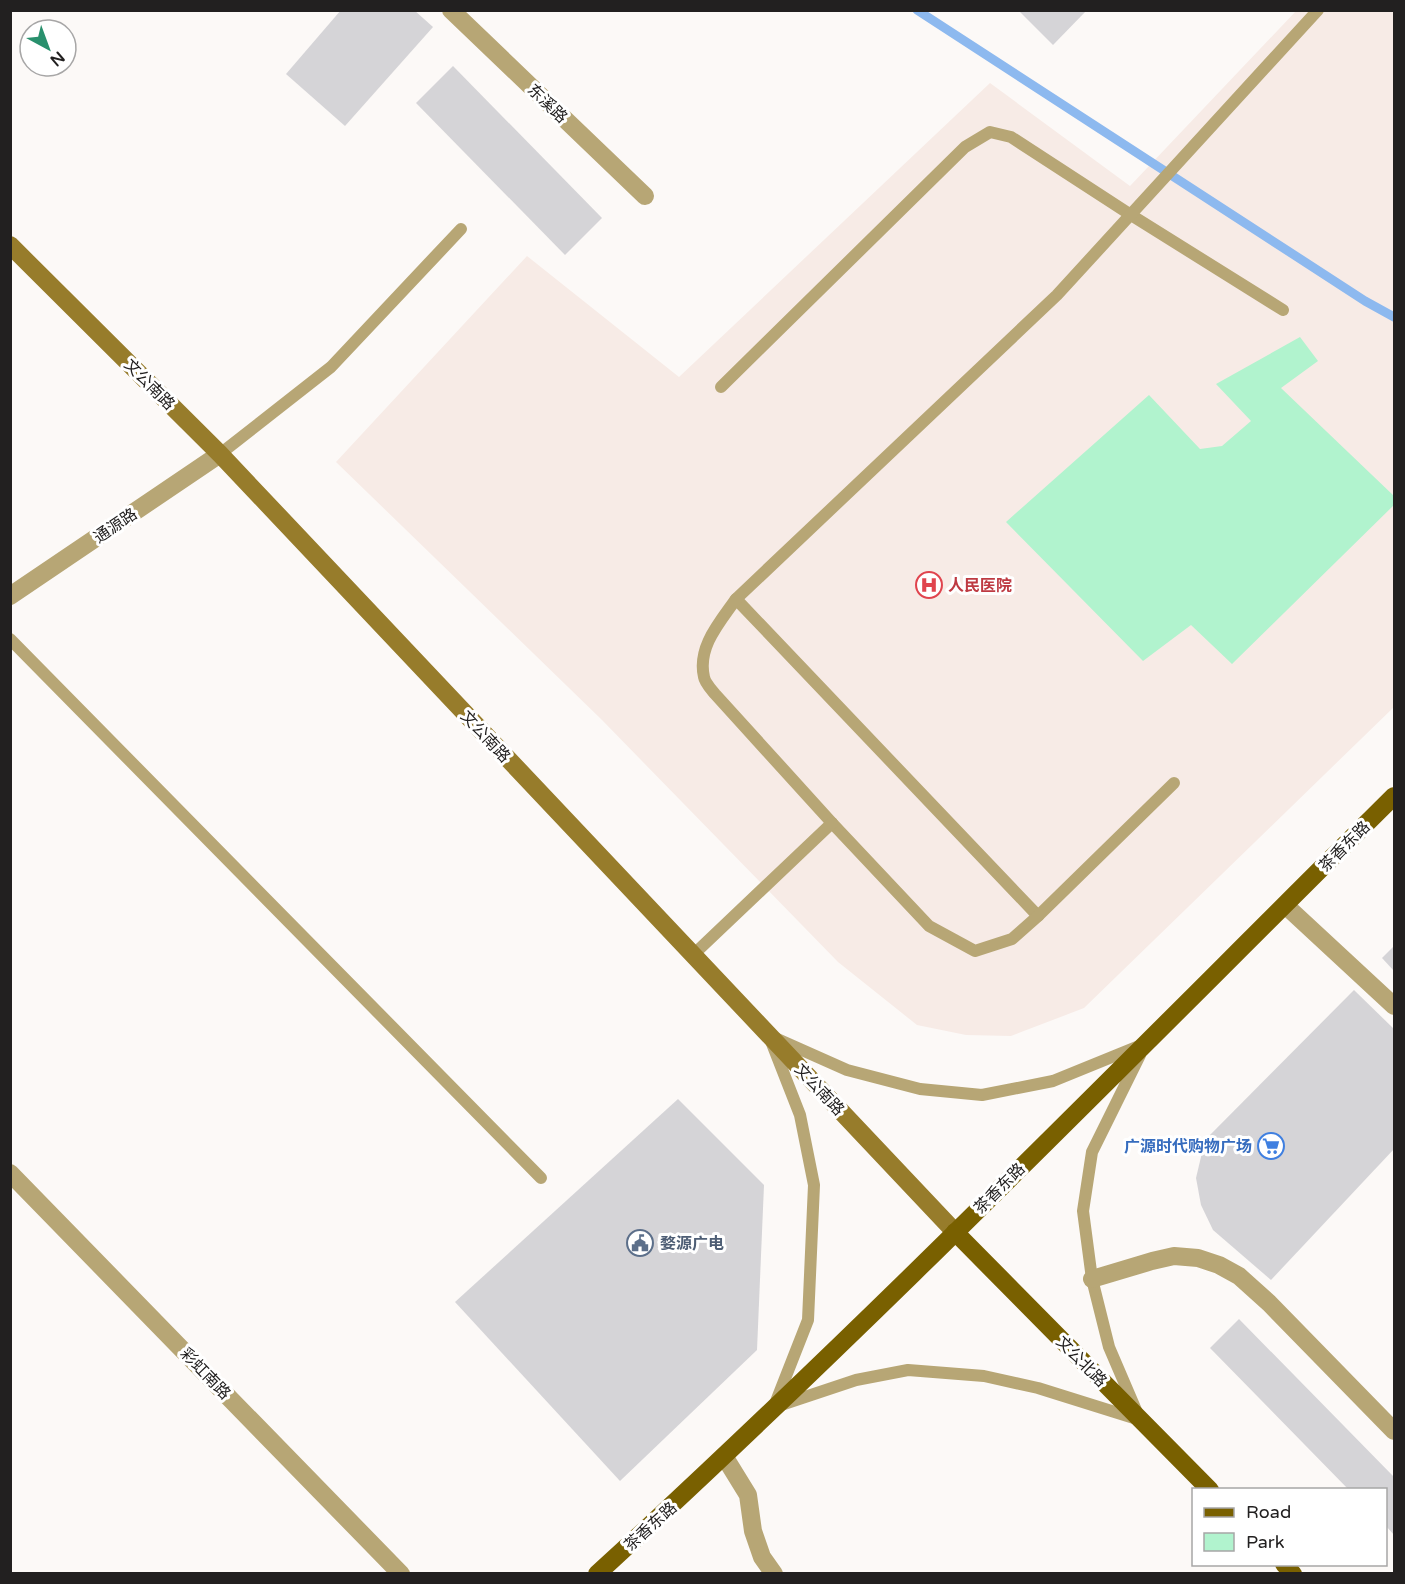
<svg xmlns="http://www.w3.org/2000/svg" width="1405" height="1584" font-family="'Varela Round','Noto Sans SC',sans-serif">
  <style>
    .built { fill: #f7ebe6 }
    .green { fill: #b1f3ce }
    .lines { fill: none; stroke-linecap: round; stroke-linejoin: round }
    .stream { stroke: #8db9ef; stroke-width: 9 }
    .building { fill: #d5d4d7 }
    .lane { stroke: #b7a675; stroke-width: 12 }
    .street { stroke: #b7a675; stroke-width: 18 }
    .secondary { stroke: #977c2b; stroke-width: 18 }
    .primary { stroke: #796000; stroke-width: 18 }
    .labels { text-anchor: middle; stroke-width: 6; stroke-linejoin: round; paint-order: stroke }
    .street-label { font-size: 16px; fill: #222020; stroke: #fff }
    .health-label { font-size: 16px; font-weight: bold; fill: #be3a42; stroke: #fff; text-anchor: start }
    .shop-label { font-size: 16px; font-weight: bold; fill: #366cbe; stroke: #fff; text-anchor: end }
    .service-label { font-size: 16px; font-weight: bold; fill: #4e5e75; stroke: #fff; text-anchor: start }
  </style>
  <rect width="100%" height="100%" fill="#fcf9f7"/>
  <!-- built -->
  <path class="built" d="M1296,11H1394V707L1084,1008L1011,1036L966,1035L917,1025L838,962L602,720L336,462L527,256L679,377L990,83L1130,186Z"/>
  <!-- green -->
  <path class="green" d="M1300,337L1318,361L1281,388L1394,496V505L1232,664L1191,625L1143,661L1006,522L1149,395L1200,449L1222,446L1251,421L1216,384Z"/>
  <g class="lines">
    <!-- stream -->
    <path class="stream" d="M917,10L1365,301L1394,317"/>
  </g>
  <!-- building -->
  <g class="building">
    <path d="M341,10H414L433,27L345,126L286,74Z"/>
    <path d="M1018,10H1087L1053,45Z"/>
    <path d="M453,66L602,218L565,255L416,103Z"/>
    <path d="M1394,946V971L1382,958Z"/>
    <path d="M1354,990L1394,1029V1149L1271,1280L1213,1230L1201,1205L1196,1178L1205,1140Z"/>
    <path d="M678,1099L764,1185L757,1350L620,1481L455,1302Z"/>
    <path d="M1239,1319L1394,1477V1535L1386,1526V1490H1349L1210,1348Z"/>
  </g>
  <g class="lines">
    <!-- lane -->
    <g class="lane">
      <path d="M721,387L965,147L990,132L1011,137L1131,215L1283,310"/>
      <path d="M220,454L331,367L461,229"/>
      <path d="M736,599L1038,916"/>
      <path d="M10,639L541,1178"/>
      <path d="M1174,783L1038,916L1012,939L975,951L929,926L832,823L715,694C711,689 705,683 704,677C697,647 720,622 736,599L1057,295L1318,10"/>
      <path d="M693,955L832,823"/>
      <path d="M775,1038L847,1070L920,1089L982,1095L1053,1081L1139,1046"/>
      <path d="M771,1041L800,1115L814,1185L808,1320L775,1404"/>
      <path d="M781,1405L856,1380L908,1370L984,1376L1038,1388L1137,1419"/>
      <path d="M1136,1410L1109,1347L1092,1279L1083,1211L1092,1152L1140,1055"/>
    </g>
    <!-- street -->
    <g class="street">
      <path d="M451,10L645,196"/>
      <path d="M10,596L220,454"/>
      <path d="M1285,905L1394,1006"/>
      <path d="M10,1173L401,1574"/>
      <path d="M1092,1279L1152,1261L1174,1256L1198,1258L1219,1265L1239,1276L1269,1303L1394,1431"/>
      <path d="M724,1456L748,1495L753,1531L762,1557L774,1574"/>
    </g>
    <!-- secondary -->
    <path class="secondary" d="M10,245L220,454L955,1232"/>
    <!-- primary -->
    <g class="primary">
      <path d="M955,1232L1210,1490"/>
      <path d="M1284,1564L1293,1574"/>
      <path d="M597,1574C871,1323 1131,1057 1394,796"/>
    </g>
  </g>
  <!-- icons -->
  <defs>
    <symbol id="hospital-ring" viewBox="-11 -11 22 22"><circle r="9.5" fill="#fff" stroke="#e0444e" stroke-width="1.5"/><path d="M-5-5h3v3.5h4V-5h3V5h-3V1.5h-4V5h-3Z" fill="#e0444e"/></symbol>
    <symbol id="supermarket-ring" viewBox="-11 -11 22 22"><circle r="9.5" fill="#fff" stroke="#3f7fe0" stroke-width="1.5"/><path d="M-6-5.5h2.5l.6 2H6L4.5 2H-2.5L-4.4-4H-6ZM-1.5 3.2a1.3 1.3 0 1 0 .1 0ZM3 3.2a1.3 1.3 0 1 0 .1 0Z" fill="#3f7fe0"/></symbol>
    <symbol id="civic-ring" viewBox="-11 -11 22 22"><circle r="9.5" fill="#fff" stroke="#5c6f8a" stroke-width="1.5"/><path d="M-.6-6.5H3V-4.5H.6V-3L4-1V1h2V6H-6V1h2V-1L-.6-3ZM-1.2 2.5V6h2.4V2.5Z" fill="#5c6f8a"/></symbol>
  </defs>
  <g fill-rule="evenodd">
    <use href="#hospital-ring" x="914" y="570" width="30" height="30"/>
    <use href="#supermarket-ring" x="1256" y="1131" width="30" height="30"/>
    <use href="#civic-ring" x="625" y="1228" width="30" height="30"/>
  </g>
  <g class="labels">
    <!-- street labels -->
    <g class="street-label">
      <text transform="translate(548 103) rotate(44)" y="6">东溪路</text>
      <text transform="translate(150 384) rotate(45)" y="6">文公南路</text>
      <text transform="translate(115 525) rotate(-34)" y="6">通源路</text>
      <text transform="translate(486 736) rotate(47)" y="6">文公南路</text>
      <text transform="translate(1344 846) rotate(-45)" y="6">茶香东路</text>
      <text transform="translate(820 1089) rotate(47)" y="6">文公南路</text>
      <text transform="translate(999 1188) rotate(-45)" y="6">茶香东路</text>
      <text transform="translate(1082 1361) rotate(45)" y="6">文公北路</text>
      <text transform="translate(206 1373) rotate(46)" y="6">彩虹南路</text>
      <text transform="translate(650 1526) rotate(-42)" y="6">茶香东路</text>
    </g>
    <!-- health labels -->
    <g class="health-label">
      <text x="948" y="591">人民医院</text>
    </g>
    <!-- shop labels -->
    <g class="shop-label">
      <text x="1252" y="1152">广源时代购物广场</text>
    </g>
    <!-- service labels -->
    <g class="service-label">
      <text x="660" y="1249">婺源广电</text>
    </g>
  </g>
  <!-- border -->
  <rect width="1405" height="1584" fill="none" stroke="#222020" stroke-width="24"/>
  <!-- legend -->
  <rect x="1192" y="1488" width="195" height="78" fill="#ffffff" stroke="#a7a6a6" stroke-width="1.5"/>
  <rect x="1204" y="1508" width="30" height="9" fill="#796000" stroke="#a7a6a6" stroke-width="1.5"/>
  <text x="1246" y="1518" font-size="18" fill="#222020">Road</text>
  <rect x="1204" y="1533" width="30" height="18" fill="#b1f3ce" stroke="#a7a6a6" stroke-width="1.5"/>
  <text x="1246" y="1548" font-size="18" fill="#222020">Park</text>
  <!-- north arrow -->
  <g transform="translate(48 48) rotate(139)"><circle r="28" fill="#ffffff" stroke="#a7a6a6" stroke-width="1.5"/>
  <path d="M0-4.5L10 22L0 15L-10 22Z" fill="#29906d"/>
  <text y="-9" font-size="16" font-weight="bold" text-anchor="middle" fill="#222020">N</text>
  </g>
</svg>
